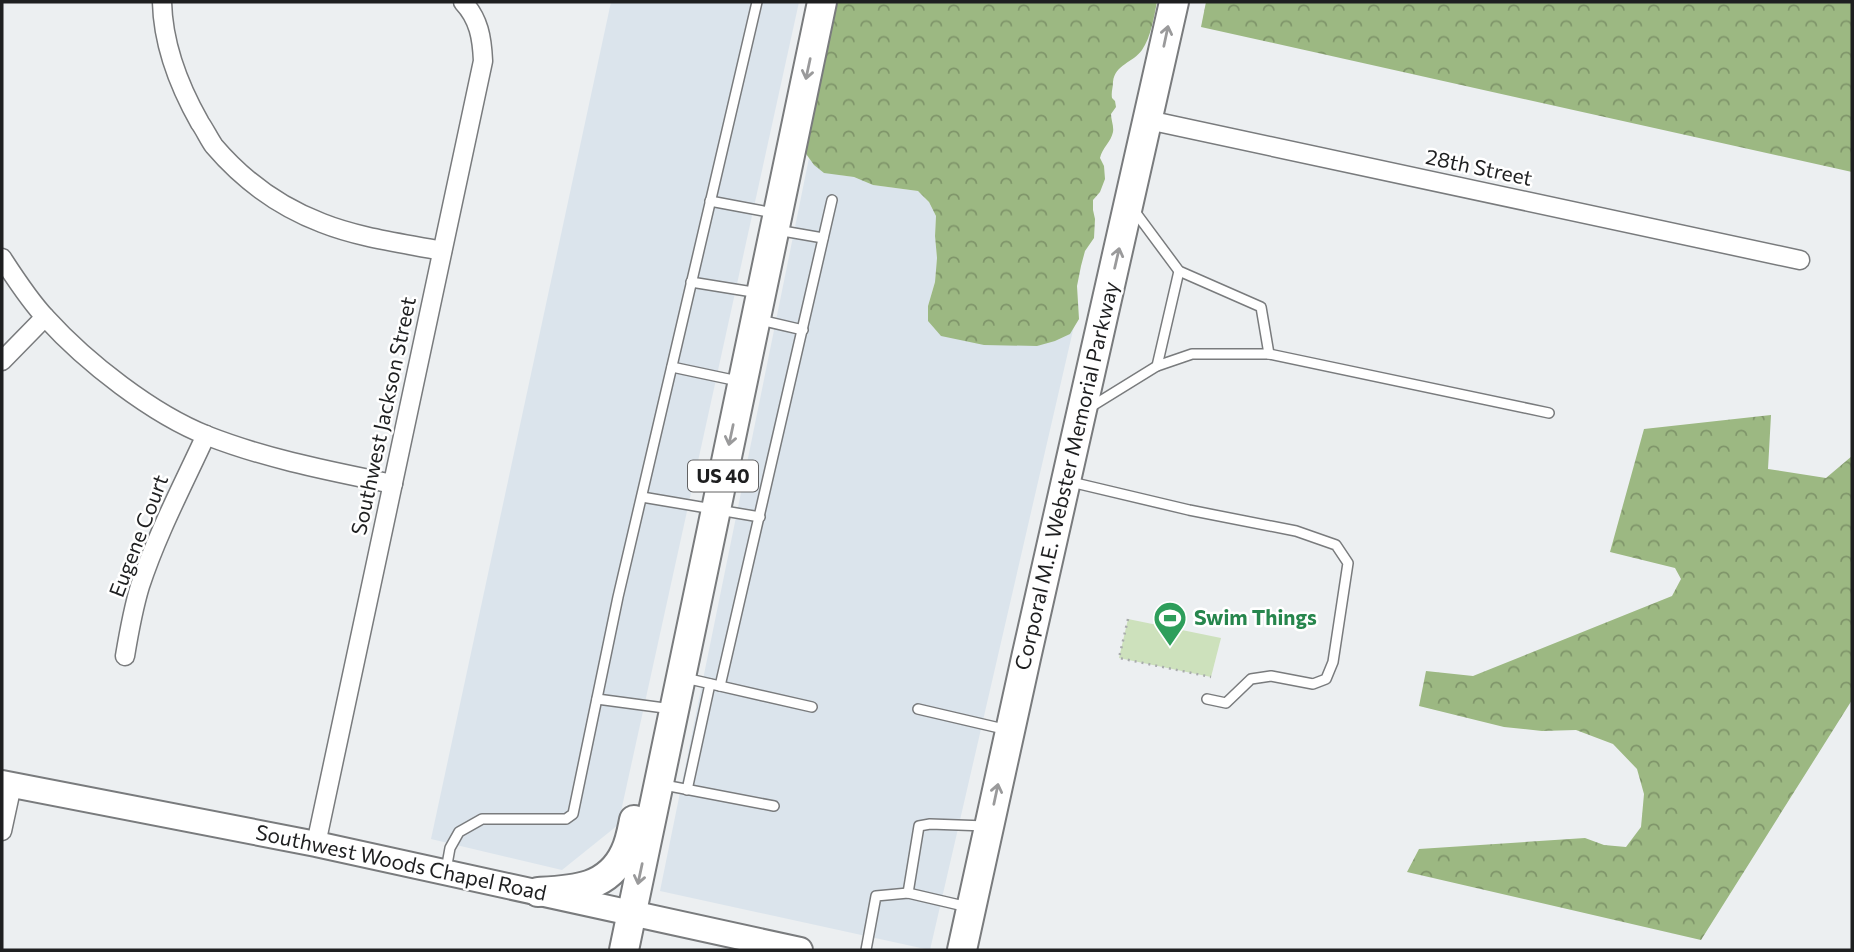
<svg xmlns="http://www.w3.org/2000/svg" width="1854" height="952" font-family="Commissioner,sans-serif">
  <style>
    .built { fill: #dbe4ec }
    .forest { fill: url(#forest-crowns) }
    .green { fill: #cde1bc }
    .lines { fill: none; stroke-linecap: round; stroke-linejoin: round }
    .lane-casing { stroke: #797b7d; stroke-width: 12 }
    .street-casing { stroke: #797b7d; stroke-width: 21 }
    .secondary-casing { stroke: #797b7d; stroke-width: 28 }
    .primary-casing { stroke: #797b7d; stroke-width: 32 }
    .path { stroke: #a8abac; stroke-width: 2.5; stroke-dasharray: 2 5; stroke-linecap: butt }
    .lane { stroke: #fff; stroke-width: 9 }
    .street { stroke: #fff; stroke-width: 18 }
    .secondary { stroke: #fff; stroke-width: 24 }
    .primary { stroke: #fff; stroke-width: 28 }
    .oneway { stroke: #9a9a9b }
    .labels { text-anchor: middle; stroke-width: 5; stroke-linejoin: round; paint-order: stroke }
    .shield { fill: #fff; stroke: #626263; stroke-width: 2 }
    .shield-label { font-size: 19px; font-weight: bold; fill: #1e1f20 }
    .street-label { font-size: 21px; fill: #1e1f20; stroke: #fff }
    .leisure-label { font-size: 21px; font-weight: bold; fill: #27864d; stroke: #fff; text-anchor: start }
  </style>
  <defs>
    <pattern id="forest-crowns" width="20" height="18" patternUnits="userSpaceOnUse" patternTransform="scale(1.75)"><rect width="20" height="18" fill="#9cb882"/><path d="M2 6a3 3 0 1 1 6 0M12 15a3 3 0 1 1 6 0" fill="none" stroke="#7f956a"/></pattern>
  </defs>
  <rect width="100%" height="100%" fill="#eceff1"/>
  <!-- built -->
  <g class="built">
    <path d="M611,2H799L618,825L562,870L431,839Z"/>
    <path d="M809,158L814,165L840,175L854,177L873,185L918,191L929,202L936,216L935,236L937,258L935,282L928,306L1055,341L1069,334L1074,326L930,950L660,891Z"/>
  </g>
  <!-- forest -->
  <g class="forest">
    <path d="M835,2H1157C1154,17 1151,37 1142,50C1133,63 1115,64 1113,82C1113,88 1111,92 1112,98L1115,101L1116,107L1111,114C1111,120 1114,126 1113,132C1111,142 1102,148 1100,158L1104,166L1105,179L1100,192L1093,200V210L1095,219L1094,238L1085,251L1081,266L1077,286L1079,319L1070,334L1055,341L1037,346L984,345L941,336L928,321V306L935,282L937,258L935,236L936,216L929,202L918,191L873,185L854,177L824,173L814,165L804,151Z"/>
    <path d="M1206,2H1852V172L1201,27Z"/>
    <path d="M1771,415L1768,469L1826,478L1852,456V700L1701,940L1407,872L1419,849L1585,838L1604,845L1626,847L1641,827L1644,794L1637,769L1613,744L1576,730L1542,731L1504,727L1419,706L1426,671L1473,676L1672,596L1681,579L1675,568L1610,552L1644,429Z"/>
  </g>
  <!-- green -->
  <path class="green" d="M1128,619L1221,638L1211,677L1119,658Z"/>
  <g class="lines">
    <defs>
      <g id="lane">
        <path d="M710,201L774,213"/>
        <path d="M1133,209L1179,271L1261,307L1269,354"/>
        <path d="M777,230L823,238"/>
        <path d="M691,282L759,293"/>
        <path d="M760,320L803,330"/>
        <path d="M1157,366L1179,271"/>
        <path d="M672,367L738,381"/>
        <path d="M1089,408L1157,366L1192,354H1269L1549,413"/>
        <path d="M1071,482L1189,510L1296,531L1336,545L1348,563L1333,662L1326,679L1313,684L1271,676L1251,679L1226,703L1207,699"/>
        <path d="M642,497L760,517"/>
        <path d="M685,678L812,707"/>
        <path d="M720,686L832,200"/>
        <path d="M597,699L672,709"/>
        <path d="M918,709L1008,730"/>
        <path d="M664,785L774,806"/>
        <path d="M687,790L710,684"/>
        <path d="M446,870L450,848L459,832L482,819H566L573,814L618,597L757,2"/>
        <path d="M908,893L919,826L930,824L986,826"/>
        <path d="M866,950L876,896L908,893L968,907"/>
      </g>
      <g id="street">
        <path d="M162,2C163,45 179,86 200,123C205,130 209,139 214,146C243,180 280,207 322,223C360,238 402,243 442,251"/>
        <path d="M1148,120L1800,260"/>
        <path d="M2,258C15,278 29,300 46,318C86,362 152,414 208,436C267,459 330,471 393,484"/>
        <path d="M2,361L45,317"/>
        <path d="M125,656C129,632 133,609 140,586C157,534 183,485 206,435"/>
        <path d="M2,831L12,785"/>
        <path d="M316,844L483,61C482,38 479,19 463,2"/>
      </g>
      <path id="secondary" d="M2,783L316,844L800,950"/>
      <g id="primary">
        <path d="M538,892C573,890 608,889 625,852C630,842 632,830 634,820"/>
        <path d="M624,950L822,2"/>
        <path d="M962,950L1026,658L1174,2"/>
      </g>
    </defs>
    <!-- lane casing -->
    <use href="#lane" class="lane-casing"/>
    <!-- street casing -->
    <use href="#street" class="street-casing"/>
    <!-- secondary casing -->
    <use href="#secondary" class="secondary-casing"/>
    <!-- primary casing -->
    <use href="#primary" class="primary-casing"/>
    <!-- path -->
    <path class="path" d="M1128,619L1119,658L1211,677"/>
    <!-- lane -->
    <use href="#lane" class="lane"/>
    <!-- street -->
    <use href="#street" class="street"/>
    <!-- secondary -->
    <use href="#secondary" class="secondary"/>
    <!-- primary -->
    <use href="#primary" class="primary"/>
  </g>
  <!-- one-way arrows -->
  <defs><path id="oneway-shaft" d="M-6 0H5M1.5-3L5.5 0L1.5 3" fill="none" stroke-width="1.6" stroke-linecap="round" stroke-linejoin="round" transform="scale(1.75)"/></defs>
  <g class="oneway">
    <use href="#oneway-shaft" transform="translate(1166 36) rotate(-78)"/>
    <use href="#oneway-shaft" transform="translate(808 69) rotate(102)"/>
    <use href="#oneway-shaft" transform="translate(1117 258) rotate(-77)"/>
    <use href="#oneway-shaft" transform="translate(731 435) rotate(102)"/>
    <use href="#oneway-shaft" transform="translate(996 794) rotate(-78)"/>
    <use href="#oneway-shaft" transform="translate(640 874) rotate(102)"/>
  </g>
  <!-- icons -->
  <defs>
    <symbol id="stadium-pin" viewBox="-11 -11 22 30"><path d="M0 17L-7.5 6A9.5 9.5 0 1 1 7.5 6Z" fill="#2e9e5b" stroke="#fff"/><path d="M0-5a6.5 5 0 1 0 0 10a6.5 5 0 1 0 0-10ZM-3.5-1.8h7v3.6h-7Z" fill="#fff"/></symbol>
  </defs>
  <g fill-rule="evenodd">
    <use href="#stadium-pin" x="1151" y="599" width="38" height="52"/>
  </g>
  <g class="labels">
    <!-- shield labels -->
    <rect class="shield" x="688" y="460.5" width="70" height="31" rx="5"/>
    <g class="shield-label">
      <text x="723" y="483">US 40</text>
    </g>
    <!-- street labels -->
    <g class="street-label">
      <text transform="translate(1479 168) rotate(12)" y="7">28th Street</text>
      <text transform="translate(384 416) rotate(-78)" y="7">Southwest Jackson Street</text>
      <text transform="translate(1067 476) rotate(-77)" y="7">Corporal M.E. Webster Memorial Parkway</text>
      <text transform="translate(139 536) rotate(-69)" y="7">Eugene Court</text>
      <text transform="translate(401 863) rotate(12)" y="7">Southwest Woods Chapel Road</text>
    </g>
    <!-- leisure labels -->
    <g class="leisure-label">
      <text x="1194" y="625">Swim Things</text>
    </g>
  </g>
  <!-- border -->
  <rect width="1854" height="952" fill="none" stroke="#1e1f20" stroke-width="7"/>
</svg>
